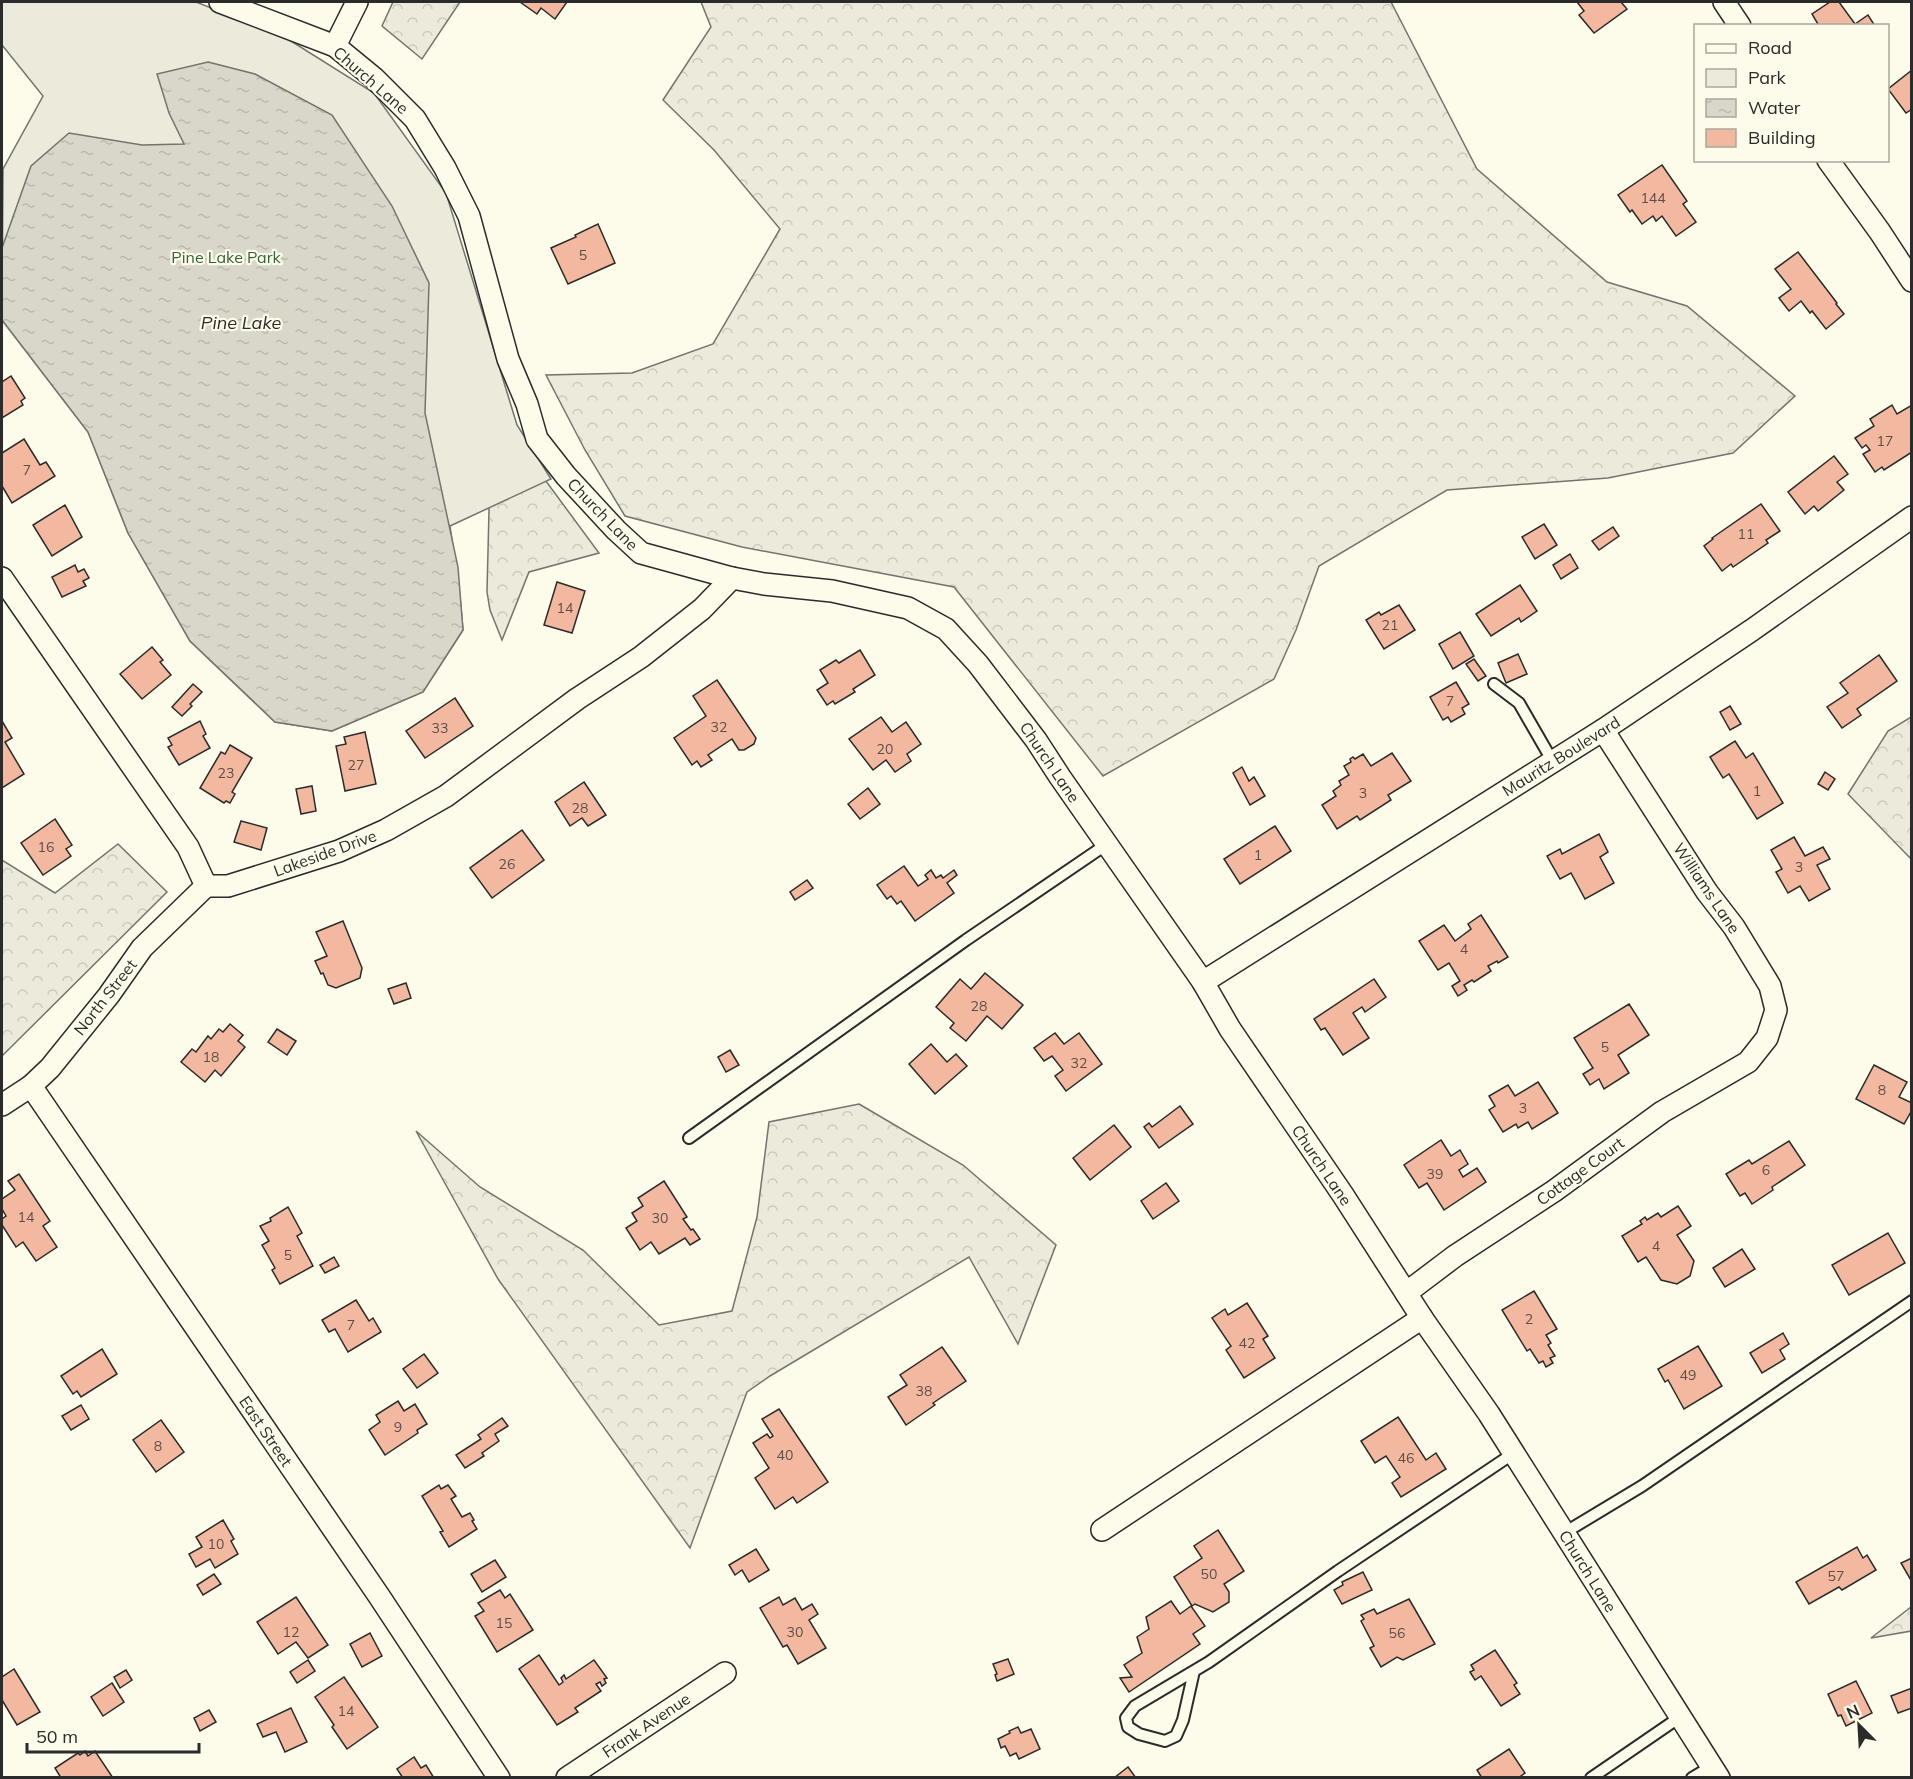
<svg xmlns="http://www.w3.org/2000/svg" width="1913" height="1779" font-family="Mulish,sans-serif">
  <style>
    .forest { fill: url(#forest-crowns); stroke: #74746e; stroke-width: 1.5 }
    .park { fill: #ecebdb; stroke: #74746e; stroke-width: 1.5 }
    .water { fill: url(#water-ripples); stroke: #74746e; stroke-width: 1.5 }
    .building { fill: #f2b8a0; stroke: #2b2b2b; stroke-width: 1.5 }
    .lines { fill: none; stroke-linecap: round; stroke-linejoin: round }
    .lane-casing { stroke: #2b2b2b; stroke-width: 14 }
    .street-casing { stroke: #2b2b2b; stroke-width: 24 }
    .lane { stroke: #fdfbea; stroke-width: 10 }
    .street { stroke: #fdfbea; stroke-width: 21 }
    .labels { text-anchor: middle; stroke-width: 4.5; stroke-linejoin: round; paint-order: stroke }
    .number-label { font-size: 14px; fill: #5d4e48 }
    .street-label { font-size: 16px; fill: #2b2b2b; stroke: #fdfbea }
    .park-label { font-size: 16px; fill: #34623c; stroke: #fdfbea }
    .water-label { font-size: 18px; font-style: italic; fill: #2b2b2b; stroke: #fdfbea }
  </style>
  <defs>
    <pattern id="forest-crowns" width="20" height="18" patternUnits="userSpaceOnUse" patternTransform="scale(1.5)"><rect width="20" height="18" fill="#ecebdb"/><path d="M2 6a3 3 0 1 1 6 0M12 15a3 3 0 1 1 6 0" fill="none" stroke="#cbcabc"/></pattern>
    <pattern id="water-ripples" width="26" height="14" patternUnits="userSpaceOnUse" patternTransform="scale(1.5)"><rect width="26" height="14" fill="#d8d7c9"/><path d="M2 4q2-2 4 0t4 0M15 11q2-2 4 0t4 0" fill="none" stroke="#bab9ad"/></pattern>
  </defs>
  <rect width="100%" height="100%" fill="#fdfbea"/>
  <!-- forest -->
  <g class="forest">
    <path d="M393,2H460L422,59L382,26Z"/>
    <path d="M701,2H1391L1477,169L1607,282L1687,306L1795,396L1733,453L1608,478L1447,490L1319,566L1296,630L1274,679L1103,776L954,587L742,547L625,516L585,450L546,375L632,373L713,344L780,229L714,150L663,100L711,27Z"/>
    <path d="M523,450L599,553L529,572L502,640L490,610L487,592L490,470Z"/>
    <path d="M1911,717V859L1848,794L1888,731Z"/>
    <path d="M118,844L167,892L2,1056V860L55,893Z"/>
    <path d="M859,1104L963,1165L1056,1245L1018,1344L969,1257L770,1376L747,1392L690,1548L498,1279L416,1131L480,1187L583,1250L659,1325L732,1311L757,1217L769,1122Z"/>
    <path d="M1911,1607V1631L1871,1638Z"/>
  </g>
  <!-- park -->
  <path class="park" d="M2,2H196L283,36L374,93L446,193L517,425L551,479L450,526L460,596L463,630L423,692L332,731L275,722L190,641L128,533L88,432L2,320L3,169L43,96L2,45Z"/>
  <!-- water -->
  <path class="water" d="M208,62L255,74L332,115L392,206L429,283L425,413L458,567L463,630L423,692L332,731L275,722L190,641L128,533L88,432L2,320V248L31,166L69,133L142,145L184,144L169,113L157,74Z"/>
  <!-- building -->
  <g class="building">
    <path d="M520,2H567L555,19L541,8L537,14Z"/>
    <path d="M1577,2H1621L1627,9L1594,33L1579,15L1584,11Z"/>
    <path d="M1830,2H1839L1855,24L1868,15L1875,26H1819L1812,14Z"/>
    <path d="M1912,70V109L1906,113L1888,89Z"/>
    <path d="M1662,165L1687,201L1683,204L1696,222L1676,236L1662,216L1656,221L1653,216L1642,224L1632,210L1630,212L1618,195Z"/>
    <path d="M598,224L615,263L568,284L551,248L576,237L575,235Z"/>
    <path d="M1798,252L1837,303L1836,304L1844,314L1826,329L1812,311L1810,313L1801,301L1789,311L1779,298L1791,289L1775,269Z"/>
    <path d="M11,376L25,398L21,401L23,405L2,418V382Z"/>
    <path d="M1892,405L1897,414L1912,405V452L1884,470L1882,467L1875,472L1863,454L1870,450L1866,445L1862,448L1855,438L1874,426L1870,419Z"/>
    <path d="M24,439L40,465L46,462L55,476L12,503L2,486V453Z"/>
    <path d="M1834,456L1848,474L1837,482L1844,490L1818,511L1814,506L1805,514L1788,492Z"/>
    <path d="M1761,504L1780,531L1766,540L1768,543L1733,567L1731,564L1722,571L1704,546L1713,539L1712,538Z"/>
    <path d="M65,505L82,537L52,556L33,525Z"/>
    <path d="M1544,524L1557,545L1535,559L1522,537Z"/>
    <path d="M1613,527L1619,536L1599,550L1592,541Z"/>
    <path d="M1570,554L1578,568L1561,579L1553,565Z"/>
    <path d="M75,565L78,572L84,569L89,578L83,581L86,586L62,597L52,577Z"/>
    <path d="M557,582L585,591L572,633L544,625Z"/>
    <path d="M1520,585L1537,611L1521,622L1519,618L1491,636L1476,614Z"/>
    <path d="M1399,605L1415,630L1384,649L1366,620L1379,612L1381,615Z"/>
    <path d="M1460,632L1474,656L1453,669L1439,644Z"/>
    <path d="M152,647L163,660L160,662L171,675L142,699L120,674Z"/>
    <path d="M860,650L875,675L853,689L855,692L835,704L833,701L827,705L817,690L828,683L820,670L836,660L839,663Z"/>
    <path d="M1518,654L1527,674L1506,683L1498,663Z"/>
    <path d="M1879,655L1897,681L1857,709L1861,715L1842,728L1827,707L1848,693L1840,683Z"/>
    <path d="M1474,659L1486,676L1478,681L1466,664Z"/>
    <path d="M717,680L756,738L754,744L744,750H739L732,739L708,755L712,760L701,767L697,761L692,765L674,738L706,716L693,696Z"/>
    <path d="M1456,682L1469,704L1462,708L1465,714L1451,722L1448,717L1443,720L1430,697Z"/>
    <path d="M193,684L202,692L190,704L192,706L182,716L172,707Z"/>
    <path d="M455,698L473,726L425,758L406,731Z"/>
    <path d="M1730,706L1741,724L1730,730L1720,712Z"/>
    <path d="M881,717L892,732L906,722L921,744L907,754L911,761L895,772L886,760L873,770L849,739Z"/>
    <path d="M2,721L12,738L5,742L24,774L2,788Z"/>
    <path d="M200,721L206,734L203,736L210,748L179,765L168,747L172,745L168,738Z"/>
    <path d="M365,732L376,784L345,791L336,746L346,744L344,737Z"/>
    <path d="M1735,741L1746,758L1753,753L1783,803L1757,819L1729,774L1723,778L1710,757Z"/>
    <path d="M230,745L252,758L232,792L235,794L230,803L226,801L224,803L200,788L221,752L225,754Z"/>
    <path d="M1392,753L1411,781L1388,795L1391,800L1360,820L1357,816L1337,829L1322,805L1336,796L1333,791L1341,785L1339,781L1349,775L1344,766L1351,762L1350,759L1353,757L1355,759L1363,754L1371,766Z"/>
    <path d="M1242,767L1249,781L1254,777L1265,796L1250,805L1233,773Z"/>
    <path d="M1825,772L1835,779L1828,790L1818,784Z"/>
    <path d="M584,782L606,815L588,826L582,818L570,826L555,802Z"/>
    <path d="M312,786L316,811L301,814L296,789Z"/>
    <path d="M868,788L880,804L860,819L848,804Z"/>
    <path d="M55,819L72,845L66,849L71,856L43,875L21,843Z"/>
    <path d="M241,821L267,828L261,850L234,842Z"/>
    <path d="M1275,826L1291,851L1240,884L1224,859Z"/>
    <path d="M522,830L544,860L492,898L470,868Z"/>
    <path d="M1599,834L1608,852L1600,857L1614,883L1585,899L1571,873L1560,879L1547,856L1560,849L1562,854Z"/>
    <path d="M1794,837L1805,856L1823,847L1830,859L1817,865L1830,889L1809,901L1800,886L1788,893L1776,872L1782,869L1771,850Z"/>
    <path d="M904,866L918,886L928,879L925,875L931,870L936,878L941,875L943,878L954,870L957,875L947,883L954,893L915,921L901,901L897,904L891,896L887,899L877,885Z"/>
    <path d="M807,880L813,888L795,900L790,892Z"/>
    <path d="M1481,915L1508,957L1498,963L1497,961L1488,966L1491,971L1474,982L1472,980L1464,985L1467,990L1458,996L1452,986L1460,981L1449,963L1438,970L1419,941L1444,925L1455,941L1471,929L1468,924Z"/>
    <path d="M343,921L362,968L360,978L336,988L328,985L323,973L321,974L315,961L327,956L316,932Z"/>
    <path d="M985,973L1023,1005L1002,1029L987,1016L966,1041L950,1028L954,1023L936,1007L960,979L971,989Z"/>
    <path d="M1374,979L1386,997L1365,1012L1362,1007L1353,1013L1369,1038L1343,1055L1325,1028L1321,1030L1314,1019Z"/>
    <path d="M406,983L411,998L394,1004L388,989Z"/>
    <path d="M1629,1004L1649,1035L1618,1055L1629,1073L1604,1089L1599,1079L1590,1085L1583,1074L1593,1068L1574,1038Z"/>
    <path d="M230,1024L243,1035L238,1041L245,1047L221,1076L215,1070L205,1082L181,1062L192,1049L196,1052L208,1036L211,1039L219,1029L223,1032Z"/>
    <path d="M277,1029L296,1041L287,1055L268,1042Z"/>
    <path d="M1055,1033L1064,1044L1079,1033L1102,1064L1066,1091L1055,1076L1063,1070L1052,1056L1044,1061L1034,1048Z"/>
    <path d="M931,1044L947,1062L956,1054L967,1066L935,1094L909,1064Z"/>
    <path d="M730,1050L739,1065L726,1072L718,1057Z"/>
    <path d="M1874,1065L1907,1082L1899,1097L1912,1103V1110L1904,1124L1856,1099Z"/>
    <path d="M1538,1082L1558,1113L1532,1129L1528,1122L1518,1128L1516,1124L1503,1132L1489,1110L1495,1106L1489,1096L1508,1085L1515,1096Z"/>
    <path d="M1180,1106L1193,1124L1159,1148L1144,1127L1149,1123L1152,1127Z"/>
    <path d="M1114,1125L1131,1147L1090,1180L1073,1158Z"/>
    <path d="M1441,1140L1451,1156L1460,1150L1468,1164L1459,1170L1463,1177L1477,1168L1486,1182L1444,1210L1427,1183L1419,1188L1404,1165Z"/>
    <path d="M1789,1141L1805,1165L1772,1187L1773,1190L1752,1204L1745,1193L1740,1196L1726,1174L1749,1160L1752,1164Z"/>
    <path d="M19,1174L50,1221L43,1226L57,1247L36,1261L23,1242L16,1247L2,1225V1219L6,1216L2,1209V1199L15,1190L8,1181Z"/>
    <path d="M664,1181L687,1217L683,1219L691,1230L693,1229L700,1239L690,1245L685,1238L659,1254L651,1242L640,1250L626,1228L637,1221L632,1213L643,1206L638,1198Z"/>
    <path d="M1166,1183L1179,1201L1153,1219L1141,1201Z"/>
    <path d="M1678,1206L1691,1226L1677,1235L1694,1261L1690,1276L1677,1284L1661,1280L1646,1257L1638,1262L1622,1236L1642,1224L1640,1221L1645,1217L1647,1220L1658,1213L1661,1217Z"/>
    <path d="M288,1207L302,1233L297,1236L313,1266L280,1284L272,1270L275,1268L262,1245L269,1241L260,1226L271,1221L270,1218Z"/>
    <path d="M1888,1233L1905,1263L1849,1295L1832,1265Z"/>
    <path d="M1742,1249L1755,1269L1725,1287L1713,1268Z"/>
    <path d="M334,1257L339,1266L325,1273L320,1265Z"/>
    <path d="M1534,1291L1557,1329L1546,1335L1551,1343L1548,1345L1555,1356L1550,1358L1553,1363L1546,1367L1543,1361L1539,1363L1530,1349L1527,1351L1502,1310Z"/>
    <path d="M356,1300L369,1321L373,1318L381,1332L348,1352L335,1329L329,1332L322,1320Z"/>
    <path d="M1247,1303L1268,1336L1263,1339L1275,1358L1244,1378L1226,1350L1231,1346L1212,1318L1225,1309L1228,1315Z"/>
    <path d="M1783,1333L1789,1344L1780,1350L1785,1359L1762,1373L1750,1353Z"/>
    <path d="M1698,1346L1722,1386L1684,1409L1668,1380L1665,1382L1658,1369Z"/>
    <path d="M942,1347L966,1381L933,1403L935,1405L906,1425L888,1397L907,1385L900,1375Z"/>
    <path d="M102,1349L117,1374L81,1397L77,1391L73,1394L61,1376Z"/>
    <path d="M424,1354L438,1373L417,1388L403,1369Z"/>
    <path d="M398,1401L404,1411L415,1404L427,1424L417,1430L418,1433L385,1455L369,1430L380,1422L376,1415Z"/>
    <path d="M81,1405L89,1419L71,1430L62,1416Z"/>
    <path d="M779,1409L828,1482L797,1503L793,1497L775,1509L755,1478L769,1468L753,1443L767,1434L770,1438L773,1436L762,1419Z"/>
    <path d="M1398,1417L1426,1460L1436,1453L1446,1469L1401,1497L1392,1483L1400,1477L1386,1456L1375,1463L1361,1441Z"/>
    <path d="M502,1418L508,1426L495,1434L499,1441L482,1453L484,1456L465,1468L456,1455L481,1439L478,1435Z"/>
    <path d="M161,1420L184,1452L156,1472L133,1440Z"/>
    <path d="M439,1485L441,1489L448,1485L456,1496L451,1499L462,1517L470,1513L474,1520L472,1521L477,1529L449,1547L440,1532L443,1531L422,1496Z"/>
    <path d="M223,1520L234,1539L231,1541L238,1554L215,1568L210,1559L196,1567L189,1554L202,1547L196,1537Z"/>
    <path d="M1218,1530L1244,1571L1224,1584L1229,1592V1602L1213,1612L1195,1604L1192,1606L1174,1577L1202,1558L1194,1546Z"/>
    <path d="M1857,1547L1863,1558L1867,1555L1876,1570L1842,1590L1839,1587L1809,1604L1796,1582Z"/>
    <path d="M756,1549L769,1570L749,1582L742,1570L735,1575L729,1565Z"/>
    <path d="M1912,1558V1582L1901,1563Z"/>
    <path d="M495,1560L506,1577L482,1592L471,1574Z"/>
    <path d="M1363,1572L1372,1590L1342,1604L1334,1590L1343,1585L1342,1582Z"/>
    <path d="M214,1574L221,1584L203,1595L197,1585Z"/>
    <path d="M500,1590L505,1598L510,1594L533,1630L497,1652L475,1616L484,1611L478,1603Z"/>
    <path d="M296,1597L328,1645L308,1658L296,1642L278,1654L257,1622Z"/>
    <path d="M779,1597L783,1605L795,1598L802,1610L812,1604L818,1614L809,1620L826,1648L798,1664L787,1645L783,1647L760,1608Z"/>
    <path d="M1409,1599L1435,1644L1403,1660L1397,1657L1381,1667L1370,1648L1374,1646L1361,1621L1364,1619L1361,1615L1374,1609L1377,1614Z"/>
    <path d="M1171,1601L1180,1614L1191,1606L1205,1626L1193,1634L1200,1644L1129,1692L1120,1678L1132,1677L1124,1665L1142,1653L1137,1637L1149,1629L1146,1617Z"/>
    <path d="M370,1633L382,1656L362,1667L350,1644Z"/>
    <path d="M1495,1650L1517,1683L1514,1685L1520,1694L1501,1706L1481,1676L1475,1680L1470,1672L1474,1670L1471,1665Z"/>
    <path d="M539,1655L559,1685L563,1682L561,1678L564,1675L566,1679L594,1660L607,1678L604,1679L606,1683L602,1686L600,1682L596,1684L601,1691L575,1708L578,1712L557,1725L519,1669Z"/>
    <path d="M1008,1659L1014,1674L997,1681L995,1675L997,1674L993,1664Z"/>
    <path d="M308,1660L315,1671L297,1683L290,1672Z"/>
    <path d="M14,1669L40,1712L17,1725L2,1700V1677Z"/>
    <path d="M126,1670L132,1680L120,1688L114,1677Z"/>
    <path d="M344,1677L378,1727L347,1749L332,1727L334,1725L315,1697Z"/>
    <path d="M1856,1681L1872,1713L1846,1726L1841,1715L1838,1716L1828,1694Z"/>
    <path d="M112,1683L124,1702L103,1716L91,1697Z"/>
    <path d="M1912,1688V1708L1898,1713L1891,1696Z"/>
    <path d="M291,1708L307,1742L285,1752L276,1732L263,1737L257,1724Z"/>
    <path d="M209,1710L216,1722L200,1731L194,1718Z"/>
    <path d="M1018,1727L1021,1733L1031,1729L1040,1749L1019,1759L1016,1753L1010,1756L1005,1746L1001,1748L998,1739L1010,1733L1009,1731Z"/>
    <path d="M1509,1749L1525,1773L1518,1778H1482L1477,1770Z"/>
    <path d="M85,1751L88,1756L95,1751L113,1778H61L55,1768L78,1753L80,1755Z"/>
    <path d="M414,1757L421,1768L426,1765L434,1778H403L397,1769Z"/>
    <path d="M1128,1767L1136,1778H1114Z"/>
  </g>
  <g class="lines">
    <defs>
      <g id="lane">
        <path d="M1494,684L1519,703L1553,762"/>
        <path d="M689,1138L966,940L1107,844"/>
        <path d="M1564,1533L1642,1486L1912,1301"/>
        <path d="M1194,1671L1183,1720L1176,1736L1165,1741L1139,1734L1128,1727L1126,1718L1135,1706L1209,1662L1338,1571L1514,1453"/>
        <path d="M1591,1778L1680,1717"/>
        <path d="M1692,1778L1712,1766"/>
      </g>
      <g id="street">
        <path d="M220,2L335,46L374,78L415,119L445,168L469,216L508,359L527,404L537,439L566,476L616,530L641,553L732,578L764,584L832,591L908,608L946,629L978,664L1036,740L1060,777L1203,982L1230,1029L1343,1195L1422,1318L1489,1414L1719,1778"/>
        <path d="M1724,2L1740,26"/>
        <path d="M335,46L357,2"/>
        <path d="M1828,160L1880,232L1912,281"/>
        <path d="M2,578L188,847L206,886"/>
        <path d="M206,886H228L339,851L386,830L446,796L577,699L641,657L702,609L732,578"/>
        <path d="M1203,982L1603,730L1752,630L1912,517"/>
        <path d="M31,1086L379,1596L499,1778"/>
        <path d="M2,1105L31,1086L50,1068L109,995L142,948L206,886"/>
        <path d="M1406,1293L1455,1256L1554,1191L1662,1112L1748,1062L1767,1038L1776,1010L1770,986L1734,927L1707,892L1603,730"/>
        <path d="M1102,1530L1422,1318"/>
        <path d="M567,1778L725,1673"/>
      </g>
    </defs>
    <!-- lane casing -->
    <use href="#lane" class="lane-casing"/>
    <!-- street casing -->
    <use href="#street" class="street-casing"/>
    <!-- lane -->
    <use href="#lane" class="lane"/>
    <!-- street -->
    <use href="#street" class="street"/>
  </g>
  <g class="labels">
    <!-- number labels -->
    <g class="number-label">
      <text x="1653" y="203">144</text>
      <text x="583" y="260">5</text>
      <text x="1885" y="446">17</text>
      <text x="27" y="475">7</text>
      <text x="1746" y="539">11</text>
      <text x="565" y="613">14</text>
      <text x="1390" y="630">21</text>
      <text x="1450" y="706">7</text>
      <text x="719" y="732">32</text>
      <text x="440" y="733">33</text>
      <text x="885" y="754">20</text>
      <text x="356" y="770">27</text>
      <text x="226" y="778">23</text>
      <text x="1757" y="796">1</text>
      <text x="1363" y="798">3</text>
      <text x="580" y="813">28</text>
      <text x="46" y="852">16</text>
      <text x="1258" y="860">1</text>
      <text x="507" y="869">26</text>
      <text x="1799" y="872">3</text>
      <text x="1464" y="954">4</text>
      <text x="979" y="1011">28</text>
      <text x="1605" y="1052">5</text>
      <text x="211" y="1062">18</text>
      <text x="1079" y="1068">32</text>
      <text x="1882" y="1095">8</text>
      <text x="1523" y="1113">3</text>
      <text x="1766" y="1175">6</text>
      <text x="1435" y="1179">39</text>
      <text x="26" y="1222">14</text>
      <text x="660" y="1223">30</text>
      <text x="1656" y="1251">4</text>
      <text x="288" y="1260">5</text>
      <text x="1529" y="1324">2</text>
      <text x="351" y="1330">7</text>
      <text x="1247" y="1348">42</text>
      <text x="1688" y="1380">49</text>
      <text x="924" y="1396">38</text>
      <text x="398" y="1432">9</text>
      <text x="158" y="1451">8</text>
      <text x="785" y="1460">40</text>
      <text x="1406" y="1463">46</text>
      <text x="216" y="1549">10</text>
      <text x="1209" y="1579">50</text>
      <text x="1836" y="1581">57</text>
      <text x="504" y="1628">15</text>
      <text x="291" y="1637">12</text>
      <text x="795" y="1637">30</text>
      <text x="1397" y="1638">56</text>
      <text x="346" y="1716">14</text>
    </g>
    <!-- street labels -->
    <g class="street-label">
      <text transform="translate(371 80) rotate(41)" y="6">Church Lane</text>
      <text transform="translate(603 514) rotate(46)" y="6">Church Lane</text>
      <text transform="translate(1561 756) rotate(-32)" y="6">Mauritz Boulevard</text>
      <text transform="translate(1050 762) rotate(56)" y="6">Church Lane</text>
      <text transform="translate(325 853) rotate(-20)" y="6">Lakeside Drive</text>
      <text transform="translate(1707 888) rotate(56)" y="6">Williams Lane</text>
      <text transform="translate(105 997) rotate(-52)" y="6">North Street</text>
      <text transform="translate(1322 1165) rotate(56)" y="6">Church Lane</text>
      <text transform="translate(1580 1171) rotate(-36)" y="6">Cottage Court</text>
      <text transform="translate(266 1431) rotate(56)" y="6">East Street</text>
      <text transform="translate(1588 1571) rotate(58)" y="6">Church Lane</text>
      <text transform="translate(646 1725) rotate(-34)" y="6">Frank Avenue</text>
    </g>
    <!-- park labels -->
    <g class="park-label">
      <text x="226" y="263">Pine Lake Park</text>
    </g>
    <!-- water labels -->
    <g class="water-label">
      <text x="241" y="329">Pine Lake</text>
    </g>
  </g>
  <!-- border -->
  <rect width="1913" height="1779" fill="none" stroke="#2b2b2b" stroke-width="6"/>
  <!-- legend -->
  <rect x="1694" y="24" width="195" height="138" fill="#fdfbea" stroke="#a9a89e" stroke-width="1.5"/>
  <rect x="1706" y="44" width="30" height="9" fill="#fdfbea" stroke="#a9a89e" stroke-width="1.5"/>
  <text x="1748" y="54" font-size="18" fill="#2b2b2b">Road</text>
  <rect x="1706" y="69" width="30" height="18" fill="#ecebdb" stroke="#a9a89e" stroke-width="1.5"/>
  <text x="1748" y="84" font-size="18" fill="#2b2b2b">Park</text>
  <rect x="1706" y="99" width="30" height="18" fill="url(#water-ripples)" stroke="#a9a89e" stroke-width="1.5"/>
  <text x="1748" y="114" font-size="18" fill="#2b2b2b">Water</text>
  <rect x="1706" y="129" width="30" height="18" fill="#f2b8a0" stroke="#a9a89e" stroke-width="1.5"/>
  <text x="1748" y="144" font-size="18" fill="#2b2b2b">Building</text>
  <!-- north arrow -->
  <g transform="translate(1859 1725) rotate(336)" stroke="#fdfbea" stroke-width="4.5" paint-order="stroke">
  <path d="M0-4.5L10 22L0 15L-10 22Z" fill="#2b2b2b"/>
  <text y="-9" font-size="16" font-weight="bold" text-anchor="middle" fill="#2b2b2b">N</text>
  </g>
  <!-- scale -->
  <path d="M27 1743v9h172v-9" fill="none" stroke="#2b2b2b" stroke-width="3"/>
  <text x="36" y="1743" font-size="18" fill="#2b2b2b" stroke="#fdfbea" stroke-width="4.5" paint-order="stroke">50 m</text>
</svg>
